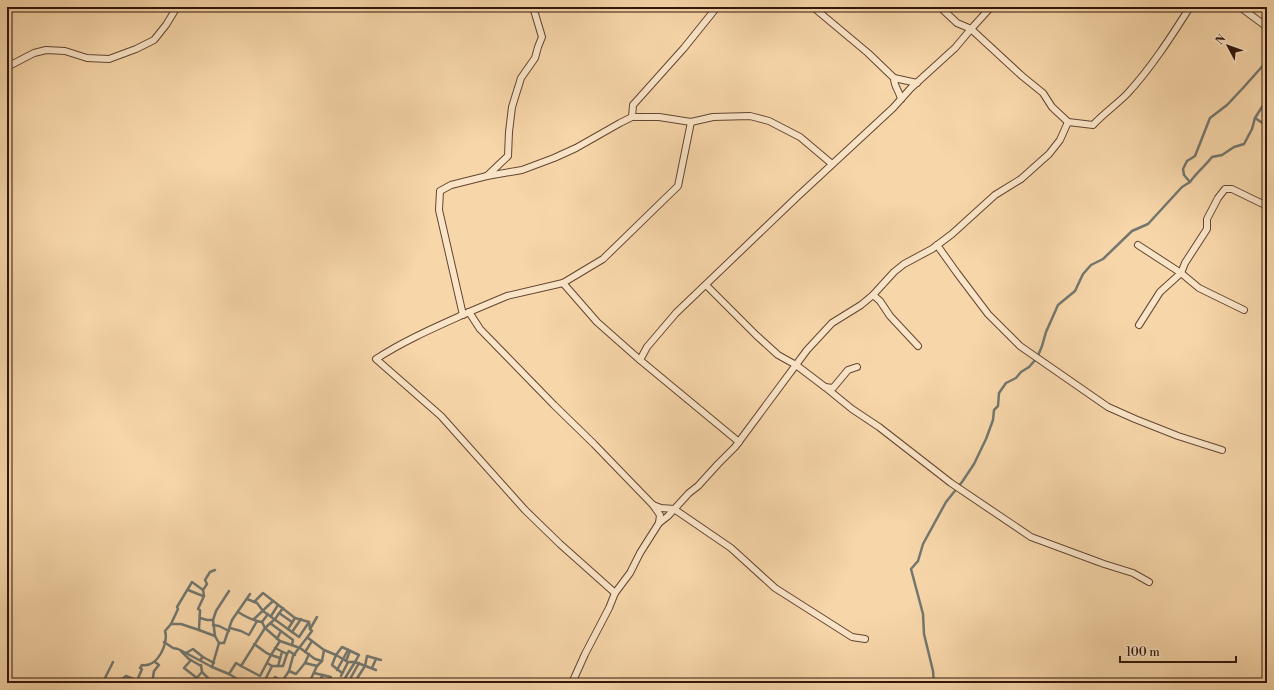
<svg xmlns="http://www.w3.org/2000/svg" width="1274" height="690" font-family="'Libre Bodoni',serif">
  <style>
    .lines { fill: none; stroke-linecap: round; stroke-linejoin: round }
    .stream { stroke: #73776f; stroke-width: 2.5 }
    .minor-casing { stroke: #624632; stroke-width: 8 }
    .minor { stroke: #fae4c7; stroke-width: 6 }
  </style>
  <rect width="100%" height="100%" fill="#f7d6a9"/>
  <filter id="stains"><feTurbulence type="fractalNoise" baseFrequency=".005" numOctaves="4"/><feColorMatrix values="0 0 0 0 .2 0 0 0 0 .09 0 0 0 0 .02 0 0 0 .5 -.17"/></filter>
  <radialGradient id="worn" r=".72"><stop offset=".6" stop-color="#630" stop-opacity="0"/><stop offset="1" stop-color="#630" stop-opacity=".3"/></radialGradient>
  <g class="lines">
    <!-- stream -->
    <g class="stream">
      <path d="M1265,7L1267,9"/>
      <path d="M1253,8L1254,7"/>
      <path d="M1255,118L1267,126"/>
      <path d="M1190,182C1197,172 1205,166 1212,157L1222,155L1234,147L1244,144L1252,129L1255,118L1267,99"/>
      <path d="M188,590L203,596"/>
      <path d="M247,599L257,603L263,611L299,637L309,622"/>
      <path d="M254,602L263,593L295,618L309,622L310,629"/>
      <path d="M238,612C246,617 253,621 262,622L265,628L280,641L300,648L315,659L322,661"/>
      <path d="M279,613L292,622"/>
      <path d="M271,616L278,605"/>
      <path d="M200,618L207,620H213"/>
      <path d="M254,619L273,601"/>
      <path d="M262,622L268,614"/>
      <path d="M270,623L293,640L292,645"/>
      <path d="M171,624H181L199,630L200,610L198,609L204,596L203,590"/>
      <path d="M213,625L219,626L229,631"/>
      <path d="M230,628L241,631L249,635L257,621"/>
      <path d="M288,629L295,618"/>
      <path d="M199,630L215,636L213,620L216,611L229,591"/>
      <path d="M292,632L301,619"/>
      <path d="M215,636L219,643H224L232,620L250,594"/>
      <path d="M277,639L281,631"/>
      <path d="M164,642L173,648L178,649L186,653L193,649L203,657"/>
      <path d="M254,644C261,648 264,653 271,655L280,641"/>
      <path d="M275,648L287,654"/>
      <path d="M324,650L336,655L342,647L359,655L355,662L376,670"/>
      <path d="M181,651L189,659L201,666"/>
      <path d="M305,652L312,641"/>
      <path d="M186,653L212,667L219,643"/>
      <path d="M191,660L184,668L197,678"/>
      <path d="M200,660L203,657L214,663"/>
      <path d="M346,661L350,651"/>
      <path d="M267,663L272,666H283L287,654L289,651L295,655"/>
      <path d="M305,663L317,666L322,661L324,650L308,638"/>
      <path d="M241,666L260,676L271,655L280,658"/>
      <path d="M278,666L282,652"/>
      <path d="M212,667L229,674L236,663L241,666L265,628L275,619L283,608"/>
      <path d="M372,668L376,659"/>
      <path d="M337,670L348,650"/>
      <path d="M289,671L296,674L305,663L309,654"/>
      <path d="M202,672L213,683"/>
      <path d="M314,673L331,677L329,683"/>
      <path d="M342,673L332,665L336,655L348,662H355"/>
      <path d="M229,674L244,683"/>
      <path d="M341,676L348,662"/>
      <path d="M266,678L272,666"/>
      <path d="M273,682L275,677L283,681"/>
      <path d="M107,683V682L104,680L113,662"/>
      <path d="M122,683V679L126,676L144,683"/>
      <path d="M136,683L142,669L140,668L142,665C158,668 169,642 165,631L171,624L178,609L177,607L192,582L203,590L207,584L205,580L210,572L215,570"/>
      <path d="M152,683L154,671L159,665L155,662"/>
      <path d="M194,683L193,682L202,672L201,665"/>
      <path d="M207,683L210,680"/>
      <path d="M256,683H257"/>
      <path d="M264,683L266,678L275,683"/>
      <path d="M281,683L289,671L293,656L312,631L310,629L317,617"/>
      <path d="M309,683L317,666"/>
      <path d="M318,683L323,675"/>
      <path d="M342,683L355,662"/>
      <path d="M354,683L365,666L367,656L381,660"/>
      <path d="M354,683L350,679L359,663"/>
      <path d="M934,683L933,671L924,634L923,614L911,569L918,561L923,544L946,502L962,482L974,464L986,439L993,420L994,410L998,406L999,393L1006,383L1016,378L1021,372L1029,367L1037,358L1042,346L1046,332L1058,305L1075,291L1083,274L1091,265L1103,259L1132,231L1148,224L1182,187L1190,182L1184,175L1183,169L1187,161L1195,156L1210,118L1227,105L1243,88L1267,61"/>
    </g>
    <defs>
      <g id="minor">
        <path d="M813,7L868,53L894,78L917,83"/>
        <path d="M940,7L957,23L971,29L1022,76L1043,93L1052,107L1068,122L1093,125C1104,113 1116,105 1127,94C1151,68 1171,37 1190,7"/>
        <path d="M1240,7L1267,27"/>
        <path d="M7,67L34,53L46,50L65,51L87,58L109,59L136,49L154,40L166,25L177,7"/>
        <path d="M894,78C894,87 899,90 901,99"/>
        <path d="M632,117L633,105L684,48L717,7"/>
        <path d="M487,176L522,170L554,158L576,148L620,123L632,117H659L691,122L713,117L750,116L769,121L800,137L832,164"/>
        <path d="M937,245L957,273L988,314L1020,346L1108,407L1135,419L1178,436L1222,450"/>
        <path d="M1138,245L1181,273L1199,288L1244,310"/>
        <path d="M563,283L597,322L640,360L647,347L676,313L797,197L893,108L911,88L955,48L971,29L991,7"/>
        <path d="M706,285L756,335L778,355L796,365L825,387L833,388L848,370L857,367"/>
        <path d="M873,295L894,272L904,264L932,249L952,234L995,195L1021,179L1049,154L1060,140L1068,122"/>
        <path d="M469,312L507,296L563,283L603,259L678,186L691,122"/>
        <path d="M463,315L439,210L440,191L451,185L487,176L508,156L509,132L512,107L521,78L535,58L538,47L542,37L533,7"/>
        <path d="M1139,325L1160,292L1181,273L1185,263L1207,229V219L1218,198L1225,189H1232L1267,206"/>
        <path d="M640,360L739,442"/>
        <path d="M825,387L852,409L879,427L951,483L1031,537L1104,564L1133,573L1149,582"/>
        <path d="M659,523L668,516L689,493L698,486L718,464L735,447L807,350L832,323L861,305L873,295L880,301L890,316L918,346"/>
        <path d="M615,593L560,544L525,510L441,416L376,359C405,340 438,326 469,312L480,329L554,405L594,444L653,505L661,508L674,509L731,548L775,588L852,637L865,639"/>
        <path d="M572,683L585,654L609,608L615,593L630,573L640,553L659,523L660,515L653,505"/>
      </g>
    </defs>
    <!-- minor casing -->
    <use href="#minor" class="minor-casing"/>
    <!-- minor -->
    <use href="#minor" class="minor"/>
  </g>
  <!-- margin -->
  <rect width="1274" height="690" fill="none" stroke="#f7d6a9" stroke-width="24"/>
  <rect x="8" y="8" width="1258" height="674" fill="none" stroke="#31160b" stroke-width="2"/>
  <rect x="12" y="12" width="1250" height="666" fill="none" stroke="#31160b"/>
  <!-- north arrow -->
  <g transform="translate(1228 46) rotate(311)" stroke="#fae4c7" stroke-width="3" paint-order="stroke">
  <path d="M0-3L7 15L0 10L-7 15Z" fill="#31160b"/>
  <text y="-6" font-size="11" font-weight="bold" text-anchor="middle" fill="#31160b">N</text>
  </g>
  <!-- scale -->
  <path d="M1120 656v6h116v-6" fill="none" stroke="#31160b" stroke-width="2"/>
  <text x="1126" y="656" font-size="12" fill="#31160b" stroke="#fae4c7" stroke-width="3" paint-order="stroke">100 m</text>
  <rect width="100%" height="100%" filter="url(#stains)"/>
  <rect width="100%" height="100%" fill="url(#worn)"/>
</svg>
